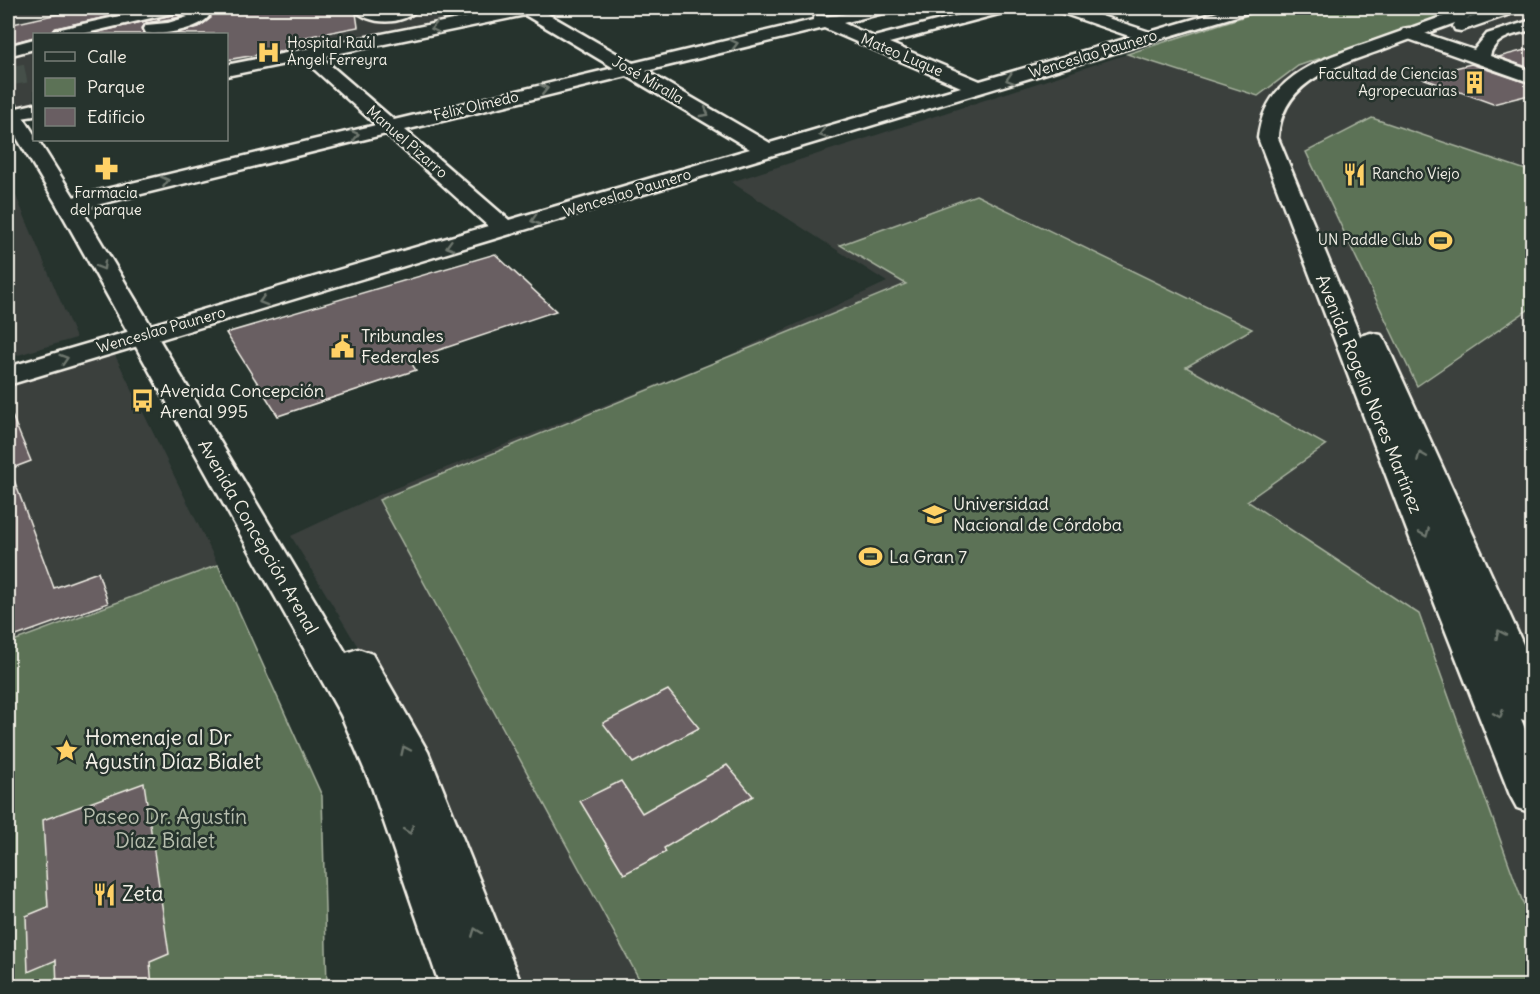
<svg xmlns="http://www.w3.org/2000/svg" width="1540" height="994" font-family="Delius,sans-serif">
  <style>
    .built { fill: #3a403d }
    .green { fill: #5c7256; stroke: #a8b29f; stroke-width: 1.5 }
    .building { fill: #695e62; stroke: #f4f1e8; stroke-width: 1.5 }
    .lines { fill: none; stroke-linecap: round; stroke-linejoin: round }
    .minor-tunnel { stroke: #455049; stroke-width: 18; stroke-dasharray: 18 9; stroke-linecap: butt }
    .minor-casing { stroke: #f4f1e8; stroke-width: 5 }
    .major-casing { stroke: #f4f1e8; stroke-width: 5 }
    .minor { fill: #26332d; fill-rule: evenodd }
    .major { fill: #26332d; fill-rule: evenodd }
    .oneway { stroke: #6e766e }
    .labels { text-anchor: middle; stroke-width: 5; stroke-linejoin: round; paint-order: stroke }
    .far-poi-label { font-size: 15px; fill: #f4f1e8; stroke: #26332d; text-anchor: start }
    .far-street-label { font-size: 15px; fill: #f4f1e8; stroke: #26332d }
    .poi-label { font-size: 18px; fill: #f4f1e8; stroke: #26332d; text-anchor: start }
    .street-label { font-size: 18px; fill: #f4f1e8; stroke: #26332d }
    .near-poi-label { font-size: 21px; fill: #f4f1e8; stroke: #26332d; text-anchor: start }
    .near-park-label { font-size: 21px; fill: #b7beae; stroke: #26332d }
  </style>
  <rect width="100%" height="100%" fill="#26332d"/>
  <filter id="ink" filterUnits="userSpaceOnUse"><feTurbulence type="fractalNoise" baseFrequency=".0167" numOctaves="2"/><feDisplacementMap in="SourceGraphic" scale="12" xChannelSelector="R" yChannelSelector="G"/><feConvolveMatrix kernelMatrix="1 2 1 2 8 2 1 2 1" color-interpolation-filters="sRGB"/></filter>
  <g filter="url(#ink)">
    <!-- built -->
    <g class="built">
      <path d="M8,8H146L8,41Z"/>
      <path d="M193,8H499L509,11L227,69L226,34H81Z"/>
      <path d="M1270,8H1532V986H521L431,768L291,536L385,492L721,359L887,282L731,182Z"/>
      <path d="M34,46V108L17,112L8,94V52Z"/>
      <path d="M8,177L76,338L8,358Z"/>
      <path d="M113,351L218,565L8,643V384Z"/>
    </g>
    <!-- green -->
    <g class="green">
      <path d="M1270,8H1466L1298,66L1258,96L1127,54Z"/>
      <path d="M1372,118L1532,172V307L1417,386L1306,152Z"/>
      <path d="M976,195L1252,329L1186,367L1326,445L1247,501L1419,614L1532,928V986H643L379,500L906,284L840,245Z"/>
      <path d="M218,565L322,796L327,986H8V643Z"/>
    </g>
    <!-- building -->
    <g class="building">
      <path d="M85,8H148L56,28L51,34H34V37L12,43L8,36V25Z"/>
      <path d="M236,8H352L356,13L358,27L301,38L310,46L226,60V34H171L199,27L211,18L210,14Z"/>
      <path d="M176,14L181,17L146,23L142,28L145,34H90Z"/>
      <path d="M1533,48V69L1498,57Z"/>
      <path d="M1471,64L1533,85V94L1493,104L1419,77Z"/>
      <path d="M495,254L556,311L409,360L416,370L278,416L226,333Z"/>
      <path d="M8,406L31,461L10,469L54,588L98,572L108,603L8,639Z"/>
      <path d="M668,690L699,728L633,763L603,723Z"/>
      <path d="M727,765L753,796L664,848L666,852L624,874L580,801L621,781L642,813Z"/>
      <path d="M144,783L169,954L150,962L152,987H57L56,960L28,972L26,916L48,907L43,820Z"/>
    </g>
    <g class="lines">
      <!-- minor-tunnel -->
      <path class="minor-tunnel" d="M8,77L34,72"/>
      <defs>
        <g id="minor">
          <path d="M175,8C187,8 201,6 209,16C200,29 162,36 146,33L144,29L146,25L168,23L188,17L176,12Z"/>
          <path d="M354,8C366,7 376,12 389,11C399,11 407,7 418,8C405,26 367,26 354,8Z"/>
          <path d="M513,8H542L541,10L633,63L813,20L815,16C821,15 824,17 830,16C852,15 869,5 893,8L891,11L843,23L874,37L987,8H1012L1010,11L889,43L980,81L1132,37L1056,11L1054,8H1077L1150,32L1231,8H1255L1253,11L8,385V367L488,226L386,134L68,212L60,210L57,205L60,200L376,125L304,60L226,76V65ZM525,15L614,68L394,120L321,57ZM824,28L961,87L770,143L646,71ZM627,76L750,149L509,220L405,130Z"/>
          <path d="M1532,20V30C1516,34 1494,37 1490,56L1532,71V83L1403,37L1400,33L1403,29L1409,28L1474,50L1487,34Z"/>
          <path d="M34,104V116L8,120V110Z"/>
        </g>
        <g id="major">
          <path d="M156,8H183L181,11L82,34H53L56,30Z"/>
          <path d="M1466,8H1488L1486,11L1466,19L1499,8H1521L1519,11L1461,31L1455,30L1453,26L1455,23C1428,33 1402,42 1376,52C1331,68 1282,82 1278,138L1360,336L1371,333L1381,335L1385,341L1532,664V723L1521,719L1532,746V813L1517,808L1510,795L1430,591L1258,138C1265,74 1323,59 1374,41C1405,30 1436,19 1466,8Z"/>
          <path d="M34,39V49L8,56V46Z"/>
          <path d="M8,102L15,104L34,134V140H38L79,205L346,653L358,649L372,654L428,752L522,986H440L372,787L341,715L57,205L8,123Z"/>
        </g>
      </defs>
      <!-- minor casing -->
      <use href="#minor" class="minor-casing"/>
      <!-- major casing -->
      <use href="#major" class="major-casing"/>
      <!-- minor -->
      <use href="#minor" class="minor"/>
      <!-- major -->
      <use href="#major" class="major"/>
    </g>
    <!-- one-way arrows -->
    <defs><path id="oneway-chevron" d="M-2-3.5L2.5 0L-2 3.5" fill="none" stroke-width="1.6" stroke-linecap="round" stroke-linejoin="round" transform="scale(1.5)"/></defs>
    <g class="oneway">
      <use href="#oneway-chevron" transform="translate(435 28) rotate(168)"/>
      <use href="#oneway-chevron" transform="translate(734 44) rotate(-14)"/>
      <use href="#oneway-chevron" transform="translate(1010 79) rotate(163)"/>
      <use href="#oneway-chevron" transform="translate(544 89) rotate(-13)"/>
      <use href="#oneway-chevron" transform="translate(705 113) rotate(30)"/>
      <use href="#oneway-chevron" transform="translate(823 134) rotate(163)"/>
      <use href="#oneway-chevron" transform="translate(355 135) rotate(-14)"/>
      <use href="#oneway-chevron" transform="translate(165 181) rotate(-14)"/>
      <use href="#oneway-chevron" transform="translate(535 220) rotate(163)"/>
      <use href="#oneway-chevron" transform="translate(450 246) rotate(164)"/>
      <use href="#oneway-chevron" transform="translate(102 266) rotate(60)"/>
      <use href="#oneway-chevron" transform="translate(263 301) rotate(164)"/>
      <use href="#oneway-chevron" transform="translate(64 359) rotate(-17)"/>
      <use href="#oneway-chevron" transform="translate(1421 456) rotate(-113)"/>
      <use href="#oneway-chevron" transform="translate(1425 533) rotate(68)"/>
      <use href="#oneway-chevron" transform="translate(1500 634) rotate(-114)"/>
      <use href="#oneway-chevron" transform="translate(1499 714) rotate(67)"/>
      <use href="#oneway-chevron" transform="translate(405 750) rotate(-115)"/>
      <use href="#oneway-chevron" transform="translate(409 830) rotate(70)"/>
      <use href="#oneway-chevron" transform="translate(476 932) rotate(-111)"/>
    </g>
  </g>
  <!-- icons -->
  <defs>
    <symbol id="hospital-bare" viewBox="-9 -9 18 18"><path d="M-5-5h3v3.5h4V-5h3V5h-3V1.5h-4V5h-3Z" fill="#ffd166" stroke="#26332d" stroke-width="2.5" paint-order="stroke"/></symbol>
    <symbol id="building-bare" viewBox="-9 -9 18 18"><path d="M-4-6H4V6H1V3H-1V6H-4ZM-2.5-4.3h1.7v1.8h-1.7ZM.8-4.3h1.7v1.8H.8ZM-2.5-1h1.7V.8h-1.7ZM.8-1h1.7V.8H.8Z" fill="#ffd166" stroke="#26332d" stroke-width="2.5" paint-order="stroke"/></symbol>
    <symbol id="pharmacy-bare" viewBox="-9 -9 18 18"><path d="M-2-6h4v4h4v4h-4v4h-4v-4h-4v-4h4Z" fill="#ffd166" stroke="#26332d" stroke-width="2.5" paint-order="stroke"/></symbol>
    <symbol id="restaurant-bare" viewBox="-9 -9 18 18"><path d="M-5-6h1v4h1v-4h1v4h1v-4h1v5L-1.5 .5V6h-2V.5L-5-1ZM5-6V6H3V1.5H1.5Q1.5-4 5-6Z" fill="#ffd166" stroke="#26332d" stroke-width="2.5" paint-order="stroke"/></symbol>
    <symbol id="stadium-bare" viewBox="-9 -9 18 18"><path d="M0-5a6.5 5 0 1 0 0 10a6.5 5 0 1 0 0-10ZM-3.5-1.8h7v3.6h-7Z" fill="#ffd166" stroke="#26332d" stroke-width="2.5" paint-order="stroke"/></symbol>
    <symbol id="civic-bare" viewBox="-9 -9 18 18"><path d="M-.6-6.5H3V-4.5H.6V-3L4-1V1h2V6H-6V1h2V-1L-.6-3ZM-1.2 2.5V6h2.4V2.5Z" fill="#ffd166" stroke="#26332d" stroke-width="2.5" paint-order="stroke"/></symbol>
    <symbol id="bus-bare" viewBox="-9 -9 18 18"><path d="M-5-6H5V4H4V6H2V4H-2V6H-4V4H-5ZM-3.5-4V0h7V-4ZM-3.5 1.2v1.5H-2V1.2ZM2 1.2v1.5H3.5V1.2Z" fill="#ffd166" stroke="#26332d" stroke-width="2.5" paint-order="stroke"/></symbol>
    <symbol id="university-bare" viewBox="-9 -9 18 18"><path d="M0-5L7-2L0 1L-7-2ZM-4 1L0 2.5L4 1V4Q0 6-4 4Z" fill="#ffd166" stroke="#26332d" stroke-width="2.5" paint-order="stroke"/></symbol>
    <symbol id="sight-bare" viewBox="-9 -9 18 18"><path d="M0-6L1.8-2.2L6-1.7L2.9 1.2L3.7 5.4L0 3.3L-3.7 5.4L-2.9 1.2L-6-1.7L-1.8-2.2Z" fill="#ffd166" stroke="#26332d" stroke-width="2.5" paint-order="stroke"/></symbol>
  </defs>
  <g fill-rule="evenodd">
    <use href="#hospital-bare" x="252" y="36" width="33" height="33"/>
    <use href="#building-bare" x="1458" y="66" width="33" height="33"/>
    <use href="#pharmacy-bare" x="90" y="152" width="33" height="33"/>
    <use href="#restaurant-bare" x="1338" y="158" width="33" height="33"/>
    <use href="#stadium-bare" x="1424" y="224" width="33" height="33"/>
    <use href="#civic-bare" x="326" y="330" width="33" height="33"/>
    <use href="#bus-bare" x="126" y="384" width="33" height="33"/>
    <use href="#university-bare" x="918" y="498" width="33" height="33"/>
    <use href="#stadium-bare" x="854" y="540" width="33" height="33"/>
    <use href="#sight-bare" x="50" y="734" width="33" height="33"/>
    <use href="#restaurant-bare" x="88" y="878" width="33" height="33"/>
  </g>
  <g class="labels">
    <!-- far-poi labels -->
    <g class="far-poi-label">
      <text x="287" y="48">Hospital Raúl<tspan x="287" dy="17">Ángel Ferreyra</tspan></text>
      <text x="1457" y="79" text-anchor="end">Facultad de Ciencias<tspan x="1457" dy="17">Agropecuarias</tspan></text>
      <text x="1372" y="179">Rancho Viejo</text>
      <text x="106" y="198" text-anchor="middle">Farmacia<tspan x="106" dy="17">del parque</tspan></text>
      <text x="1422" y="245" text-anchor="end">UN Paddle Club</text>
    </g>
    <!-- far-street labels -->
    <g class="far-street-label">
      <text transform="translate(1093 54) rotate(-17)" y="5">Wenceslao Paunero</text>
      <text transform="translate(902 55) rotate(23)" y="5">Mateo Luque</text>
      <text transform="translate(648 80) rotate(30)" y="5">José Miralla</text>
      <text transform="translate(476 106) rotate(-13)" y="5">Félix Olmedo</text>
      <text transform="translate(407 142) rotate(41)" y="5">Manuel Pizarro</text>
      <text transform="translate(627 193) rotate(-17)" y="5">Wenceslao Paunero</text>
      <text transform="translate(161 330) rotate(-16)" y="5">Wenceslao Paunero</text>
    </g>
    <!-- poi labels -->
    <g class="poi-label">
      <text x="361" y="342">Tribunales<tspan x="361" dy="21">Federales</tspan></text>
      <text x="160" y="397">Avenida Concepción<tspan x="160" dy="21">Arenal 995</tspan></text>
      <text x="953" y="510">Universidad<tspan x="953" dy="21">Nacional de Córdoba</tspan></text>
      <text x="889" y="563">La Gran 7</text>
    </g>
    <!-- street labels -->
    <g class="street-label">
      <text transform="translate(1369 394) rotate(68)" y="6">Avenida Rogelio Nores Martínez</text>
      <text transform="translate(258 537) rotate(60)" y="6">Avenida Concepción Arenal</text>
    </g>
    <!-- near-poi labels -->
    <g class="near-poi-label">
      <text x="85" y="745">Homenaje al Dr<tspan x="85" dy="24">Agustín Díaz Bialet</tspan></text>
      <text x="122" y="901">Zeta</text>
    </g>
    <!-- near-park labels -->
    <g class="near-park-label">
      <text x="165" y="824">Paseo Dr. Agustín<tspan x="165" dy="24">Díaz Bialet</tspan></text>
    </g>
  </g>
  <!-- margin -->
  <rect width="1540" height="994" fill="none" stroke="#26332d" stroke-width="30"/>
  <rect x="15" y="15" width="1510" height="964" fill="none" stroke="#f4f1e8" stroke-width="2" filter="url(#ink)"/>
  <!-- legend -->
  <rect x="33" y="33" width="195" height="108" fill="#26332d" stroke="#787f78" stroke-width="1.5"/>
  <rect x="45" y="52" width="30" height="9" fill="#26332d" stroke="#787f78" stroke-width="1.5"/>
  <text x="87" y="63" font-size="18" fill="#f4f1e8">Calle</text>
  <rect x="45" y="78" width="30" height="18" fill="#5c7256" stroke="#787f78" stroke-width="1.5"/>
  <text x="87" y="93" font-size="18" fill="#f4f1e8">Parque</text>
  <rect x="45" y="108" width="30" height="18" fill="#695e62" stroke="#787f78" stroke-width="1.5"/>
  <text x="87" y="123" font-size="18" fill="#f4f1e8">Edificio</text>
</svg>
